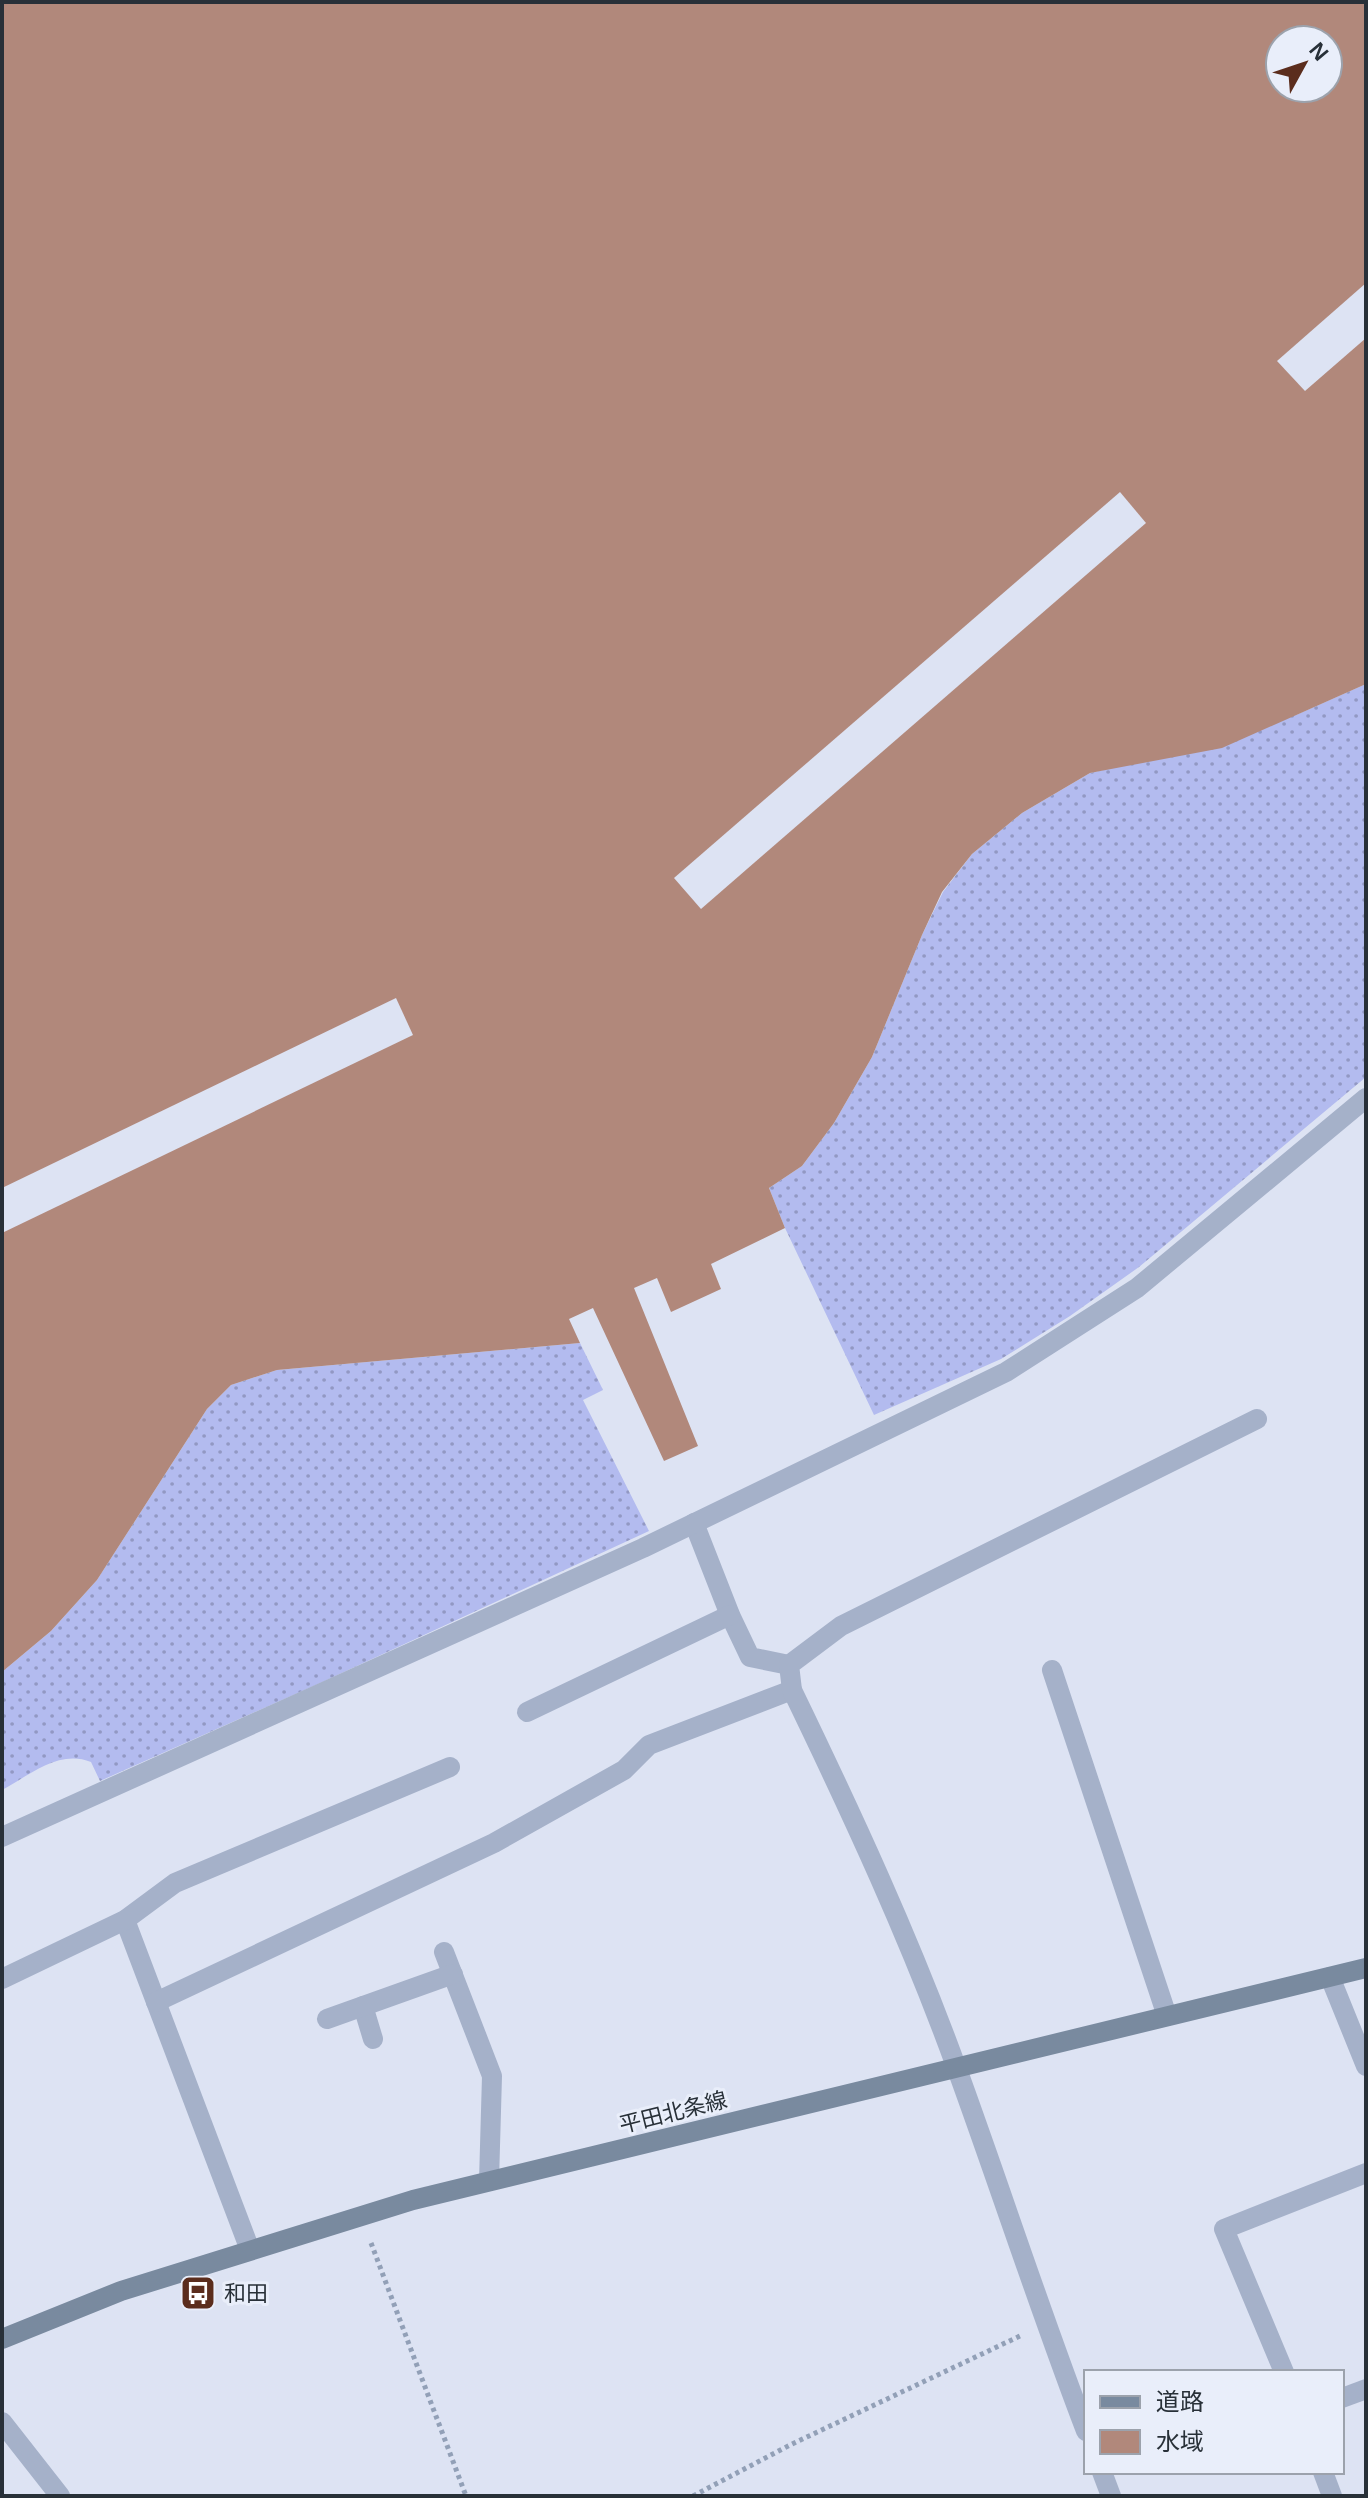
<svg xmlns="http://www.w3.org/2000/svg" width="1368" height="2498" font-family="Arial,'Noto Sans JP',sans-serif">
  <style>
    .sand { fill: url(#sand-dots) }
    .water { fill: #b1887b; fill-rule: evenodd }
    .pier { fill: #dde3f3 }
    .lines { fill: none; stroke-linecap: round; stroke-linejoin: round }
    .path { stroke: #92a0b7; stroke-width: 5; stroke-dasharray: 4 4; stroke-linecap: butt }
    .minor { stroke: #a5b1c9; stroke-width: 20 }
    .tertiary { stroke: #a5b1c9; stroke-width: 20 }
    .secondary { stroke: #798a9f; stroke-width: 20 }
    .labels { text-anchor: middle; stroke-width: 6; stroke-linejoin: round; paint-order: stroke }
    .street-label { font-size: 22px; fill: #283038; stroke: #e9eefa }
    .poi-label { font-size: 22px; fill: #283038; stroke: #e9eefa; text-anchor: start }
  </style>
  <defs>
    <pattern id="sand-dots" width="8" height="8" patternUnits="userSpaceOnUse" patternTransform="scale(2)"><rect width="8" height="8" fill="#b3bbef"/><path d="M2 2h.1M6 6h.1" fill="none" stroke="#9298c3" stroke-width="1.8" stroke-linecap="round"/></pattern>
  </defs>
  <rect width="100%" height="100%" fill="#dde3f3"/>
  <!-- sand -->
  <g class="sand">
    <path d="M1366,684V1077L1139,1267L1070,1316L1001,1359L874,1415L785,1228L769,1188L802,1166L834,1123L872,1057L922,935L943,892L972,854L1022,813L1090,773L1151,759L1296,715Z"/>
    <path d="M580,1343L603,1390L583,1400L649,1531L318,1684L100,1781L91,1762C59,1749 30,1775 2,1790V1672L51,1631L97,1580L207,1409L231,1385L277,1370Z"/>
  </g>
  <!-- water -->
  <path class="water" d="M2,2H1366V684L1222,748L1090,773L1022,813L972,854L942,892L922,935L872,1057L834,1123L802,1166L769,1188L785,1228L711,1264L721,1289L671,1312L657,1278L634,1288L698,1446L664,1461L593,1308L569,1319L580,1343L277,1370L231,1385L207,1409L97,1580L51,1631L2,1672ZM1280,40H1328V88H1280Z"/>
  <!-- pier -->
  <g class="pier">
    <path d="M1366,283V338L1305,391L1277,361Z"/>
    <path d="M1120,492L1146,523L701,909L674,878Z"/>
    <path d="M396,998L413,1035L2,1233V1188Z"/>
  </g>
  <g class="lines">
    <!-- path -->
    <g class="path">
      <path d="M371,2243L466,2496"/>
      <path d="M693,2496L790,2445L1022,2335"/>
    </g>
    <!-- minor -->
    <g class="minor">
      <path d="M694,1523L730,1615L750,1657L789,1665"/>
      <path d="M527,1712L730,1615"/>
      <path d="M2,1837L643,1548L1006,1372L1137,1288L1366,1098"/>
      <path d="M125,1920L250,2250"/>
      <path d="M444,1952L492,2076L489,2181"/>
      <path d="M1330,1977L1366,2066"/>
      <path d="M2,1979L125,1920L175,1883L450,1767"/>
      <path d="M156,2002L494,1843L624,1770L649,1745L792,1690"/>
      <path d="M363,2006L373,2039"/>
      <path d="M327,2019L453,1974"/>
      <path d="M1284,2372L1224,2229L1366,2173"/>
      <path d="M1342,2398L1366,2389"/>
      <path d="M2,2422L60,2496"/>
      <path d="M1086,2431C1040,2311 1001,2190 957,2069C910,1939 852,1814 792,1690L789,1665L841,1626L1257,1419"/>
      <path d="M1102,2472L1111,2496"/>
      <path d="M1323,2472L1332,2496"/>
    </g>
    <!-- tertiary -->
    <path class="tertiary" d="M1052,1670L1167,2016"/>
    <!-- secondary -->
    <path class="secondary" d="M2,2339L121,2291L413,2200L1366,1968"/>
  </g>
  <!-- icons -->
  <defs>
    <symbol id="bus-square" viewBox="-11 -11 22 22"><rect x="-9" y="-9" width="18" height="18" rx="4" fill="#5b2d1d" stroke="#e9eefa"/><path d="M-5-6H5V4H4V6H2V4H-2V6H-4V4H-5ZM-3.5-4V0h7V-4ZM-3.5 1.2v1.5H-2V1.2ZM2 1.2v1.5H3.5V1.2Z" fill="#fff"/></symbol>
  </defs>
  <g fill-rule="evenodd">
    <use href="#bus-square" x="178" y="2273" width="40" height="40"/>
  </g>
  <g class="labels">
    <!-- street labels -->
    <g class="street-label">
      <text transform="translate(673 2112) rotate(-14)" y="8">平田北条線</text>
    </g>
    <!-- poi labels -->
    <g class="poi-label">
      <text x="224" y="2301">和田</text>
    </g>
  </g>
  <!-- border -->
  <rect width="1368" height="2498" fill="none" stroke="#283038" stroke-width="8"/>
  <!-- legend -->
  <rect x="1084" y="2370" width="260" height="104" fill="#e9eefa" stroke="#9ca2ac" stroke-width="2"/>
  <rect x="1100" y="2396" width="40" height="12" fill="#798a9f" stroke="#9ca2ac" stroke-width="2"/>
  <text x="1156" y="2410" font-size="24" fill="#283038">道路</text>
  <rect x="1100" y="2430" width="40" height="24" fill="#b1887b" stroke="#9ca2ac" stroke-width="2"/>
  <text x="1156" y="2450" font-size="24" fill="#283038">水域</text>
  <!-- north arrow -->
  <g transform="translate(1304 64) rotate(50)"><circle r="38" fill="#e9eefa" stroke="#9ca2ac" stroke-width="2"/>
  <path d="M0-6L14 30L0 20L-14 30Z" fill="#5b2d1d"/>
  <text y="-12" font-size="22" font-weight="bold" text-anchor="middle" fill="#283038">N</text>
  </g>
</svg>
